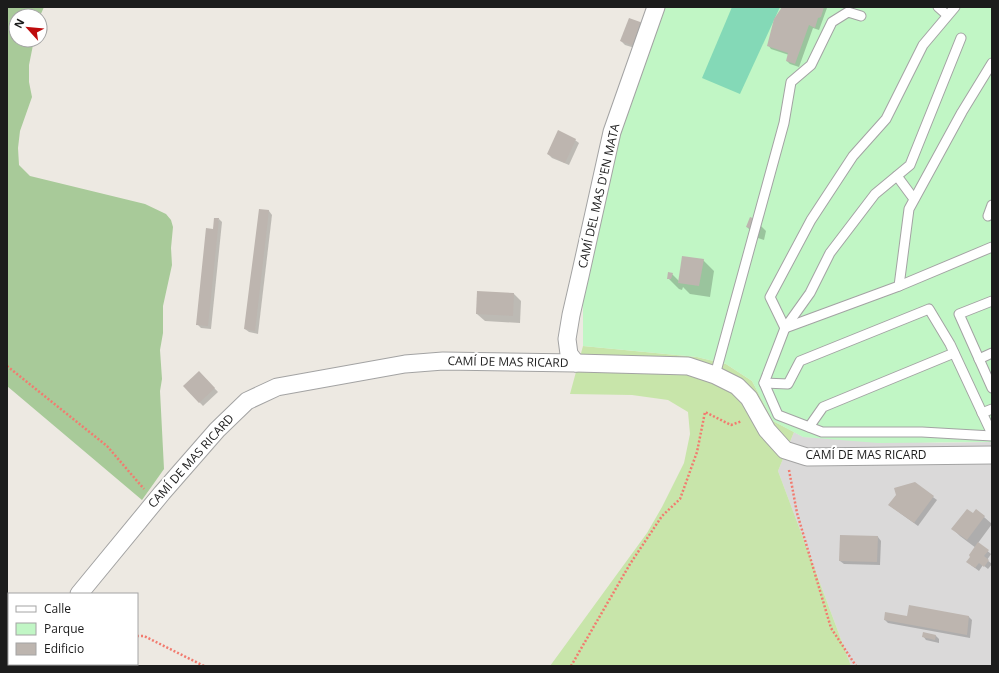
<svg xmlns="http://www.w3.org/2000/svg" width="999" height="673" font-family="'Open Sans',sans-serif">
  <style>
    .residential { fill: #dad9d9 }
    .grass { fill: #c8e5aa }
    .forest { fill: #a8ca99 }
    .park { fill: #c1f6c5 }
    .pitch { fill: #84d9b7 }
    .shadow { fill: #0003 }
    .building { fill: #bdb5af }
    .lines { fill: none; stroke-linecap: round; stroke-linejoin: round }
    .service-casing { stroke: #a3a3a3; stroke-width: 11 }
    .minor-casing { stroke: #a3a3a3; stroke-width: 19 }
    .path { stroke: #f27b6f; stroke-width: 2.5; stroke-dasharray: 2 2; stroke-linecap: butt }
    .service { stroke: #fff; stroke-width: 9 }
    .minor { stroke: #fff; stroke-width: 17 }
    .labels { text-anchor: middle; stroke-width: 4; stroke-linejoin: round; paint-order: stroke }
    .street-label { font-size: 12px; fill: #1c1c1c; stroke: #fff }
  </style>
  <rect width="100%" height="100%" fill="#ede9e2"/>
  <!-- residential -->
  <path class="residential" d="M794,432L803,437L939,443L992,442V666H851L778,471Z"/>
  <!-- grass -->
  <path class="grass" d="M583,346L697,357L726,364L752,381L773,421L794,432L778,471L851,666H550L647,533L662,507L684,463L690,434L688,412L668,400L632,395L570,394Z"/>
  <!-- forest -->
  <path class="forest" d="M7,7H44L40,16H16V40H34L29,65V82L32,97L20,131L18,148L19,165L30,176L145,204L166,214L171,220L173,227L171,248L172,265L163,306V333L160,350L162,379L160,391L164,469L142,500L7,386Z"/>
  <!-- park -->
  <path class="park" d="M662,7H992V442L878,443L803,437L773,421L752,381L726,364L697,357L583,346V300L619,126Z"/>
  <!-- pitch -->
  <path class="pitch" d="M732,7H780L740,94L702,78Z"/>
  <!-- shadow -->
  <g class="shadow">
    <path d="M784,7L827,8L819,30L813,28L799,67L790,64L787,61L789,55L771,49L768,45Z"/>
    <path d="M630,19L638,49L625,45L621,41Z"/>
    <path d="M575,140L579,143L569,165L552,158L548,154Z"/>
    <path d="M260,210L269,211L272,215L258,334L249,332L245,329Z"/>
    <path d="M219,219L222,222L211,329L201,328L197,324L214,230Z"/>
    <path d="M755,220L766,231L764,240L758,238L747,227Z"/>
    <path d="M703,260L714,271L710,297L690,294L683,287L682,290L679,289L668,278L672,274L679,281Z"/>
    <path d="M514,294L521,301L520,323L485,321L477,314Z"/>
    <path d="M199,372L218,392L203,406L184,386Z"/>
    <path d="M915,484L937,500L918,526L889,505Z"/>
    <path d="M976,510L992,524L978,543L991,554L987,560L992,564L988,569L983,565L979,571L971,565L976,548L960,536L953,529L973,514Z"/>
    <path d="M841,536L878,537L881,541L880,565L844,564L840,561Z"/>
    <path d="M968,616L972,620L970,638L888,623L885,620L908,617Z"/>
    <path d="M923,636H936L939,639V643L926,640Z"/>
  </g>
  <!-- building -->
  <g class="building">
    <path d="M782,7H824L821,17L818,18L815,28L809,25L795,64L786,61L788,53L767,46L774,19Z"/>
    <path d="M629,18L643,23L634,46L620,41Z"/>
    <path d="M558,130L576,139L565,163L547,154Z"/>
    <path d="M259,209L269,210L255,331L244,329Z"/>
    <path d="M750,217L755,219L753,229L746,227Z"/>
    <path d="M214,218H219L208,326L196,325L206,228L213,229Z"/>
    <path d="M682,256L704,259L699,286L678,283Z"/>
    <path d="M668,272L673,273L671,279H667Z"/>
    <path d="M477,291L514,293L513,316L476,314Z"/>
    <path d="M199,371L215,388L199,403L183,386Z"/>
    <path d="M915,482L934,496L914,523L888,505L896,495L894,488Z"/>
    <path d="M967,509L973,513L976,509L985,516L967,540L951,529Z"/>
    <path d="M840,535L878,536L877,562L839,561Z"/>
    <path d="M978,542L989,550L984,556L989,560L984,567L979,563L975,568L966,562L970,557L969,555Z"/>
    <path d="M909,605L969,616L967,635L884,620L885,612L907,616Z"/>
    <path d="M923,632L936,635L935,640L922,637Z"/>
  </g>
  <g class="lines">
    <defs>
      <g id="service">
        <path d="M938,7L947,15"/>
        <path d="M955,7L923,45L886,119L853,156L811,220L770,297L785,328L899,286L992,247"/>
        <path d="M961,38L910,165L875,194L830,253L810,293L785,328L764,383L778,415L822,432H922L992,436"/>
        <path d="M897,176L914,199"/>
        <path d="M988,216L992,205"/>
        <path d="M899,286L909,209L962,112L992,63"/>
        <path d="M992,301L959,314L992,388"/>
        <path d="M979,359L992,353"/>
        <path d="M715,375L784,123L791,82L811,65L832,22L848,12L861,16"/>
        <path d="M764,383L788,384L800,361L929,309L950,344L992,434"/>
        <path d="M982,413L992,409"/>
        <path d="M809,427L823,407L954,353"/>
      </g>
      <g id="minor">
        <path d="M576,363L569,354L567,339L571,315L580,276L612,132L656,7"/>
        <path d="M79,594L162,493L217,430L247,401L277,387L405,364L443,361L576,363L688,366L715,375L737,386L749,398L767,430L785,450L807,457L992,455"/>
        <path d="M15,666L17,664"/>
      </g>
    </defs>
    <!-- service casing -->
    <use href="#service" class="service-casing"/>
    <!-- minor casing -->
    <use href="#minor" class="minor-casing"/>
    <!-- path -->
    <g class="path">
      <path d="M7,366L107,446L144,489"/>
      <path d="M789,470L797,513L831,628L856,666"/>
      <path d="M137,636H144L204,666"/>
      <path d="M571,666L630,564L662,516L680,499L697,452L705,412L731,425L742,421"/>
    </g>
    <!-- service -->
    <use href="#service" class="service"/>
    <!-- minor -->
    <use href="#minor" class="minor"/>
  </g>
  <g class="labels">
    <!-- street labels -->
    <g class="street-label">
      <text transform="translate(599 196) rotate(-77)" y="4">CAMÍ DEL MAS D'EN MATA</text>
      <text transform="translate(508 362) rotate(1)" y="4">CAMÍ DE MAS RICARD</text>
      <text x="866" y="459">CAMÍ DE MAS RICARD</text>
      <text transform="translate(191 461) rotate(-48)" y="4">CAMÍ DE MAS RICARD</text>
    </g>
  </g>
  <!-- border -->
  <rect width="999" height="673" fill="none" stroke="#1c1c1c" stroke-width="16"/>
  <!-- legend -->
  <rect x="8" y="593" width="130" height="72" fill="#ffffff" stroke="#a4a4a4"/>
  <rect x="16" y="606" width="20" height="6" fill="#ffffff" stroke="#a4a4a4"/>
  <text x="44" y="613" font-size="12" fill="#1c1c1c">Calle</text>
  <rect x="16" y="623" width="20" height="12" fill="#c1f6c5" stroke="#a4a4a4"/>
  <text x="44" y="633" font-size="12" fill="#1c1c1c">Parque</text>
  <rect x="16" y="643" width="20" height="12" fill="#bdb5af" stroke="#a4a4a4"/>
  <text x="44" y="653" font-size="12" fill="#1c1c1c">Edificio</text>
  <!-- north arrow -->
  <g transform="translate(28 28) rotate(297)"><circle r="19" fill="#ffffff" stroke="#a4a4a4"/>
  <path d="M0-3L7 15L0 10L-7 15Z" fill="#be0b0c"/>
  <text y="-6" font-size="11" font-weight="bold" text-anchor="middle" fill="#1c1c1c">N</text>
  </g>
</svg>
